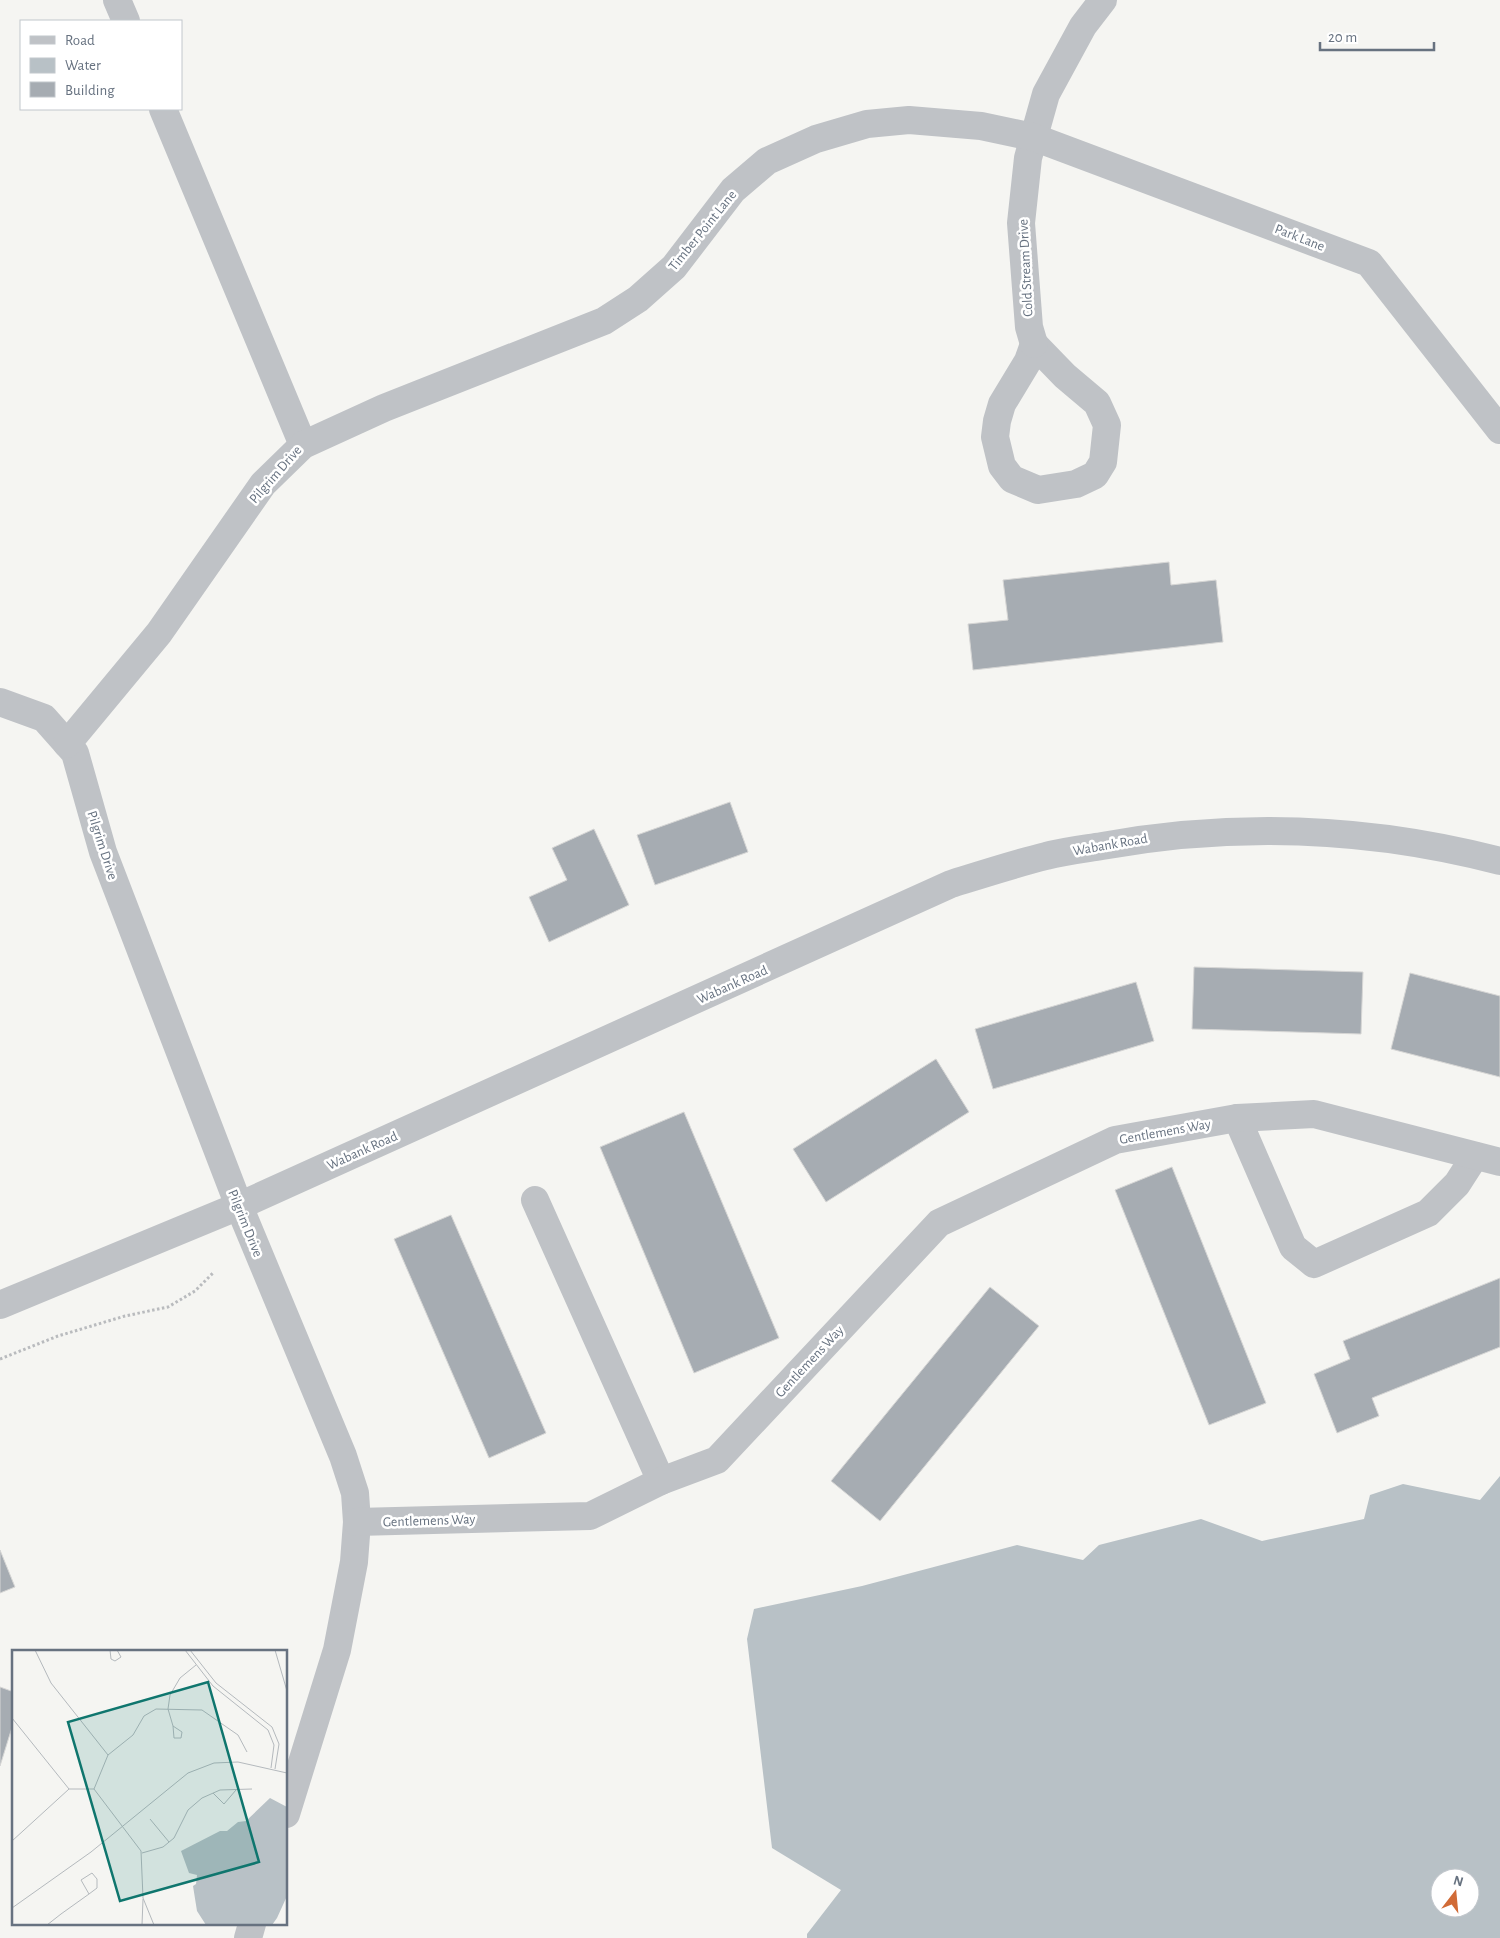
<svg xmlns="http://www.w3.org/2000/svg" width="1500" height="1938" font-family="'Alegreya Sans',sans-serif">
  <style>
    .water { fill: #b8c1c6; fill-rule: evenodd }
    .building { fill: #a6acb2; stroke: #d6d6d5 }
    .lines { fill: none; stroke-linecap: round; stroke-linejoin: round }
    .path { stroke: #b9bbbe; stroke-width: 3; stroke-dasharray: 2.5 2.5; stroke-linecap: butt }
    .minor { stroke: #bfc2c6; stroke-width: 28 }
    .labels { text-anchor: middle; stroke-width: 5; stroke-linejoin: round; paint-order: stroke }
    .street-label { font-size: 14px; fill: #677280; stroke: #fff }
    .inset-road { fill: none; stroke: #b4b9bd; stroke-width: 1 }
    .view { fill: #0f766e; fill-opacity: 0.15; stroke: #0f766e; stroke-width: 2.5 }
    .inset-edge { fill: none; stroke: #677280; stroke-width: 2.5 }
  </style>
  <rect width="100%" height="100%" fill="#f5f5f2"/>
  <!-- water -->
  <path class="water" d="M1500,1476V1938H807V1934L841,1890L772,1848L747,1639L754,1609L862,1586L1017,1545L1083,1560L1099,1545L1201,1519L1262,1541L1364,1519L1370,1495L1403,1484L1480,1500ZM1440,1878H1470V1908H1440Z"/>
  <!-- building -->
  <g class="building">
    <path d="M1169,562L1171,585L1216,580L1223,642L973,670L968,624L1008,620L1003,580Z"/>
    <path d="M730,802L748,852L655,885L637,835Z"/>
    <path d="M594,829L629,905L549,942L529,897L567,880L552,848Z"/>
    <path d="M1194,967L1363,972L1361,1034L1192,1029Z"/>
    <path d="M1410,973L1500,996V1077L1391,1049Z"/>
    <path d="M1136,982L1154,1041L993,1089L975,1029Z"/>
    <path d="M936,1059L969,1112L826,1202L793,1149Z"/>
    <path d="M684,1112L779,1338L694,1373L600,1147Z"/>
    <path d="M1172,1167L1266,1403L1209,1425L1115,1190Z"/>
    <path d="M451,1215L546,1433L489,1458L394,1239Z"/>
    <path d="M1500,1278V1347L1372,1398L1379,1416L1337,1433L1314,1374L1350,1359L1343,1341Z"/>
    <path d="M990,1287L1039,1326L880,1521L831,1481Z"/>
    <path d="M0,1550L15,1587L0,1593Z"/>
    <path d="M0,1687L14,1692V1721L0,1766Z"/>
  </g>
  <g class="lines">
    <!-- path -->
    <path class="path" d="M0,1359L58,1336L125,1316L168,1307L195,1291L214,1272"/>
    <!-- minor -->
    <g class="minor">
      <path d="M117,0L126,21"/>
      <path d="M163,109L303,445"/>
      <path d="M1034,344L1065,376L1097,403L1107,425L1103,462L1095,475L1076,484L1038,490L1012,479L1002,466L995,437L997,421L1002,404L1028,361Z"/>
      <path d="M1034,344L1029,327L1021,223L1028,158L1046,94L1083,26L1103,0"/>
      <path d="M0,702L44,718L75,753L103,852L239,1206L343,1456L355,1493L357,1522L354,1562L337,1650L286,1814"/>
      <path d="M67,744L159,633L263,484L303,445L384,408L604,321L638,299L674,267L733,190L767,161L816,139L867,124L909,120L981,126L1033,137L1369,263L1500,430"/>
      <path d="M1237,1118L1293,1247L1314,1264L1428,1213L1457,1184L1475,1156"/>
      <path d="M535,1200L661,1481"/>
      <path d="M0,1305L239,1206L951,884C983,874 1014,864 1046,856C1064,851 1083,849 1102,846C1235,822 1369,827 1500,861"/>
      <path d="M357,1522L590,1516L661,1481L717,1460L939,1223L1115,1140L1237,1118L1314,1114L1500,1162"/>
      <path d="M248,1938L252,1924"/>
    </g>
  </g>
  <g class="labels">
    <!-- street labels -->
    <g class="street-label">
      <text transform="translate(702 230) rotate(-51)" y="5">Timber Point Lane</text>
      <text transform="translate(1300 237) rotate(21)" y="5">Park Lane</text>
      <text transform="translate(1025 268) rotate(-93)" y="5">Cold Stream Drive</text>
      <text transform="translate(275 474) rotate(-49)" y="5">Pilgrim Drive</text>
      <text transform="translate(1110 844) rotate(-10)" y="5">Wabank Road</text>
      <text transform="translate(103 845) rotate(72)" y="5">Pilgrim Drive</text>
      <text transform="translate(732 984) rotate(-24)" y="5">Wabank Road</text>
      <text transform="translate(1165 1131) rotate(-10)" y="5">Gentlemens Way</text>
      <text transform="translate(362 1150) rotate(-24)" y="5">Wabank Road</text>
      <text transform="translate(246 1223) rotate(68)" y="5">Pilgrim Drive</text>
      <text transform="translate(809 1361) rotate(-47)" y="5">Gentlemens Way</text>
      <text transform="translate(429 1520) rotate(-2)" y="5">Gentlemens Way</text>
    </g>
  </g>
  <!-- overview -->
  <g transform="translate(12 1650)">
    <rect width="275" height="275" fill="#f5f5f2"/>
    <path d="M258,148L275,157V246L265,268L260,275H194L185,261L181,236L184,234L185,225L177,223L169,201L208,181H215L226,172L234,171Z" fill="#b8c1c6"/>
    <path class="inset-road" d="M23,0L39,33L96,105M98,0L99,9L103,11L109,7L105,0M173,0L201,36L256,80L262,95L259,118M178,0L204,33L260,77L267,94L263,119M263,0L275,41M0,68L57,139M161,76L156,59L158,45L168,28L184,15M161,76L170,82L169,88H162ZM82,139L96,105L121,85L132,66L144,59L190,60L226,85L235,102M82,139L129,201L131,248L142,275M201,143L212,154L224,140M138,169L157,192M0,191L57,139H82M130,203L151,197L162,188L176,160L190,148L208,140L240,139M0,258L79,202L176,123L202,113L226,112L275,123M35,275L49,264L77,244L85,238V229L80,223L69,230L77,244M130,275L131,249"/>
    <path class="view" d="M196,32L247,212L108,251L56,72Z"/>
    <rect width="275" height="275" class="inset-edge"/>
  </g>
  <!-- legend -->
  <rect x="20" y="20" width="162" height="90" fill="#ffffff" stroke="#c2c7cc"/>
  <rect x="30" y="36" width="25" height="8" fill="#bfc2c6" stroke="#c2c7cc"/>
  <text x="65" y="45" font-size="15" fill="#677280">Road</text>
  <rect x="30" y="58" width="25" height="15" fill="#b8c1c6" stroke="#c2c7cc"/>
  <text x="65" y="70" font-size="15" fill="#677280">Water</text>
  <rect x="30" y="82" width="25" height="15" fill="#a6acb2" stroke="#c2c7cc"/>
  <text x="65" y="95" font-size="15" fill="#677280">Building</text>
  <!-- north arrow -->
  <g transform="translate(1455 1893) rotate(16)"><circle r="24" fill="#ffffff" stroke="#c2c7cc"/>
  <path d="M0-4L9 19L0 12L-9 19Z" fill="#d16b37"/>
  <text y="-8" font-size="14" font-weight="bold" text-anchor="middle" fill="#677280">N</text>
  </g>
  <!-- scale -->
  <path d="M1320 42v8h114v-8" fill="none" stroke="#677280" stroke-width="2.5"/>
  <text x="1328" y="42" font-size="15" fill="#677280" stroke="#ffffff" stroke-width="4" paint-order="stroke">20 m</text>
</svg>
